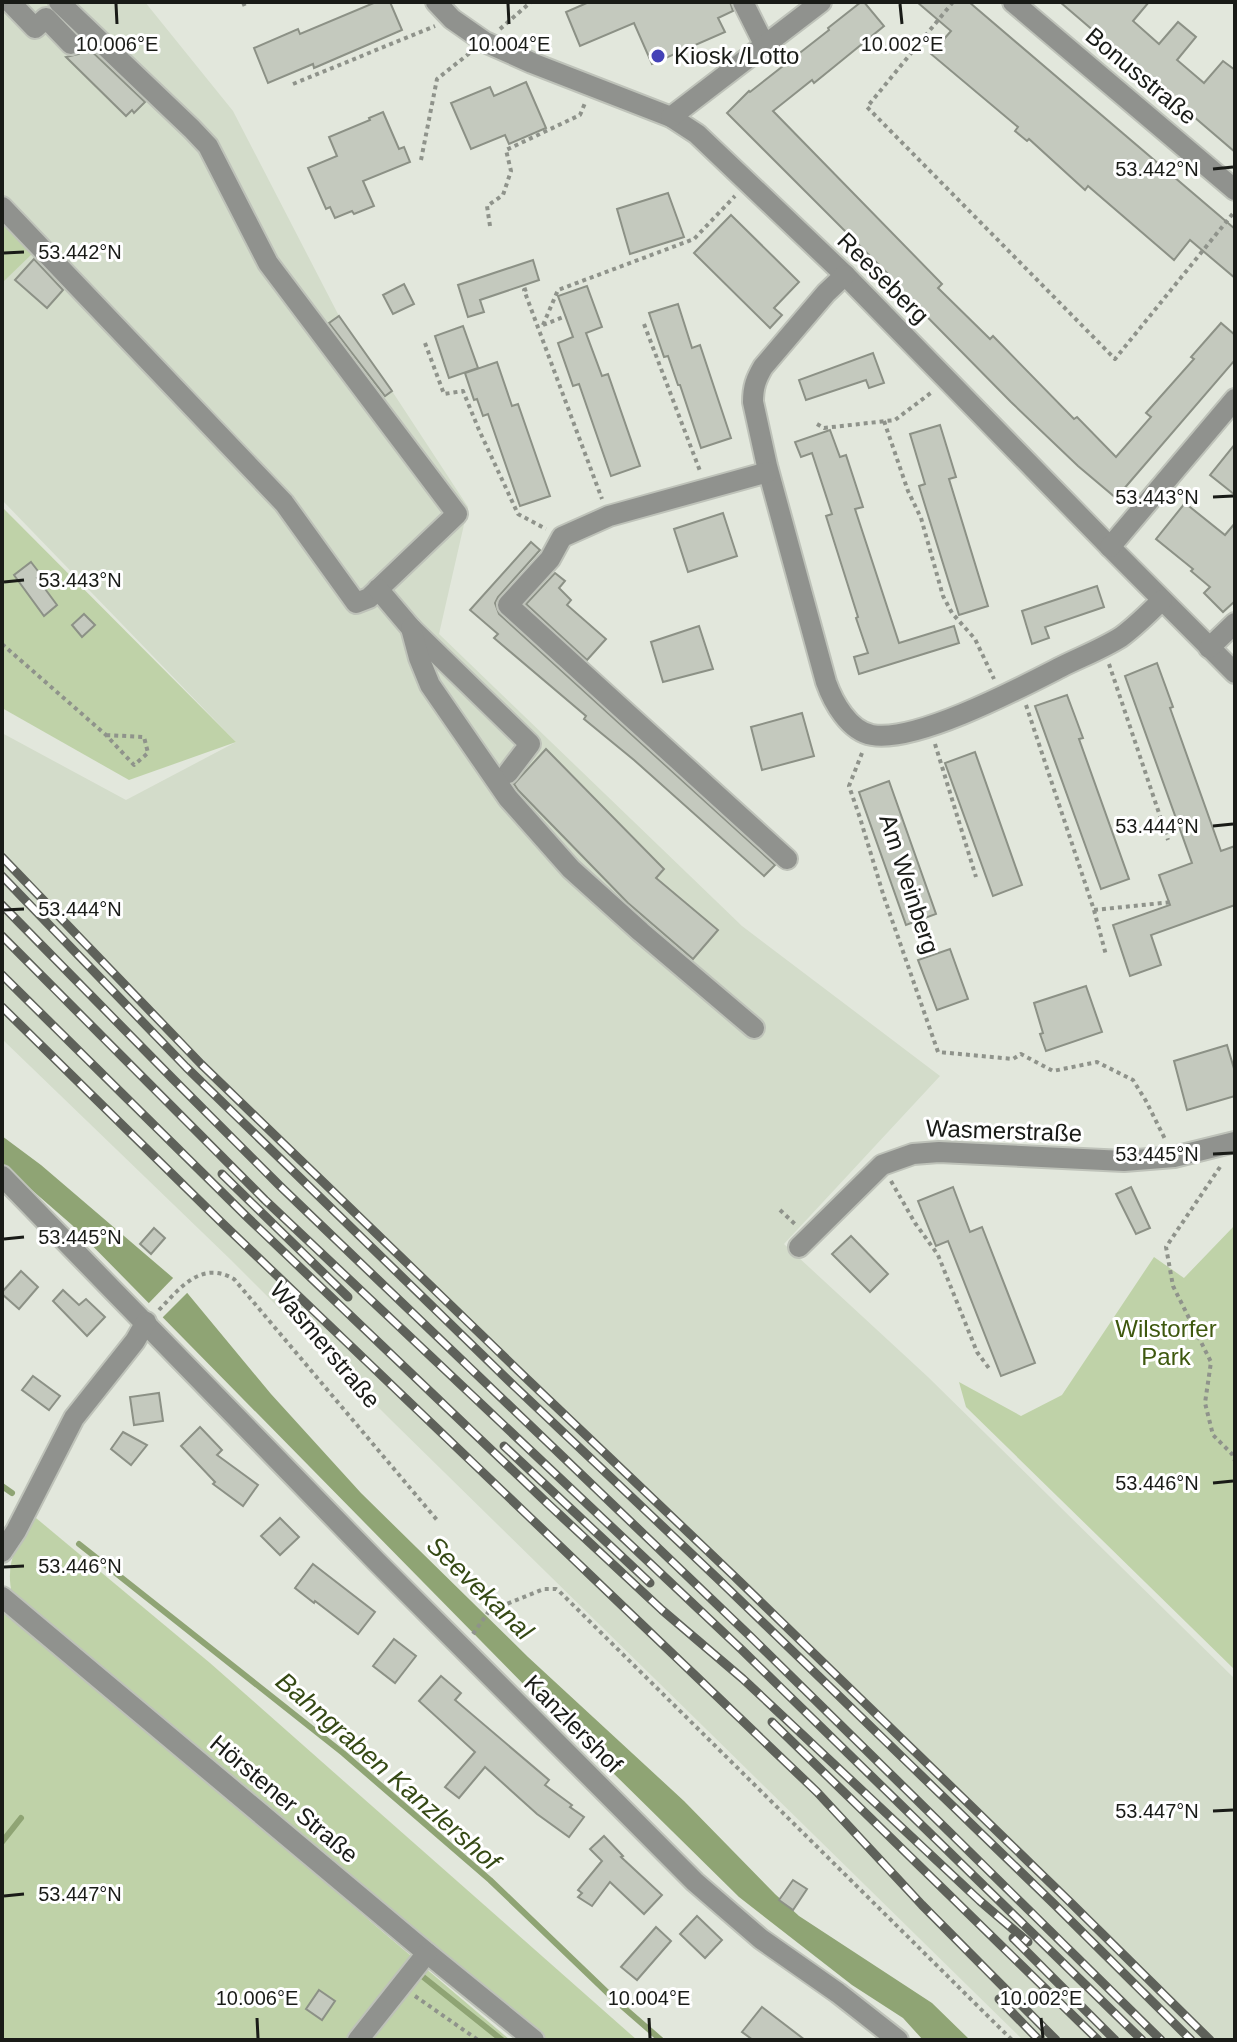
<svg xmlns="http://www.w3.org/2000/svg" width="1237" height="2042" font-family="Arial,sans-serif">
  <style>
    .built { fill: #d3dcca }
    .green { fill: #bfd2a8 }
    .water { fill: #8fa474 }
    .pier { fill: #e2e7dc }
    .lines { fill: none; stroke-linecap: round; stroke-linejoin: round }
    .stream { stroke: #8fa474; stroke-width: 6 }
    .building { fill: #c4c9be; stroke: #8c9186; stroke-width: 2 }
    .minor-casing { stroke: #bec2b9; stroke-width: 24 }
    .path { stroke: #8f938b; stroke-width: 4; stroke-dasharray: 4 4; stroke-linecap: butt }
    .minor { stroke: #90928e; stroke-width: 20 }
    .rail-casing { stroke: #5e615a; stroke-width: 9 }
    .rail { stroke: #fff; stroke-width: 6; stroke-dasharray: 18; stroke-linecap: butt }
    .ticks { fill: none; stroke: #191b17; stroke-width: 3 }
    .poi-dot { fill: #4442b7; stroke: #fff; stroke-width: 3 }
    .labels { text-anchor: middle; stroke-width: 6; stroke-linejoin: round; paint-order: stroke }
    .poi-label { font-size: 24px; fill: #191b17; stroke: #fff; text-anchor: start }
    .street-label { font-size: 24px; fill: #191b17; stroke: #fff }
    .park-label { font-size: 24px; fill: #3e580e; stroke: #fff }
    .water-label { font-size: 26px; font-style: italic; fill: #354914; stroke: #fff }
    .ticks-label { font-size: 20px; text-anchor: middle; fill: #191b17; stroke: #fff; stroke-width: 6; stroke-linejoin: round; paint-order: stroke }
  </style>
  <rect width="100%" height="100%" fill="#e2e7dc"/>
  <!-- built -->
  <path class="built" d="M2,2H145L233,111L339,316L392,391L468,507L439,634L742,926L940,1076L784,1244L928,1377L1235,1679V2040H1023L392,1421L231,1260L2,1039V733L126,800L236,742L2,500Z"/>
  <!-- green -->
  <g class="green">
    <path d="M2,214L36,250L2,283Z"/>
    <path d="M2,507L236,742L129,780L2,708Z"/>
    <path d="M1235,1225V1670L966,1407L959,1382L1021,1416L1062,1395L1154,1257L1184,1278Z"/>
    <path d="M36,1518L210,1663L637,2040H547L12,1594C5,1564 16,1540 36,1518Z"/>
    <path d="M2,1598L370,1921L510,2040H2Z"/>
  </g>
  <!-- water -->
  <path class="water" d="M2,1136L41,1165L179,1283L271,1394L361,1493L528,1657L684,1801L775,1894L799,1916L932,2003L970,2040H923L903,2018L852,1985L739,1897L539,1700L72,1225L2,1164Z"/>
  <!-- pier -->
  <path class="pier" d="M176,1275L190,1290L160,1320L146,1306Z"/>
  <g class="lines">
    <!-- stream -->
    <g class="stream">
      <path d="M2,1486L12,1493"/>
      <path d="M79,1544L343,1753L490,1880L615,2000L661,2040"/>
      <path d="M2,1842L21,1818"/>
      <path d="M417,1972L502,2040"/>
    </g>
  </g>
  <!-- building -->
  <g class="building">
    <path d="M376,2H390L402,30L314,68L313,64L268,83L254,48L298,29L300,34Z"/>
    <path d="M589,2H730L733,11L718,18L725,32L652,64L634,23L580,46L566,12Z"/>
    <path d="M861,2H864L884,26L835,66L814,83L812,80L773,111L942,284L938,288L990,339L993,336L1074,419L1077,417L1116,457L1151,417L1146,413L1194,359L1191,357L1221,323L1235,335V360L1116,498L1078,466L1011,402L886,275L887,273L727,113L749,91L750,92L829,30L828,28Z"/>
    <path d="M917,2H969L1235,229V278L1190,240L1174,260L1088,186L1085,190L1029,139L1027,141L1015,131L1018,127L931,54L951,31Z"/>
    <path d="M1060,2H1149L1133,21L1159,44L1178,22L1196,37L1177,60L1204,83L1223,61L1235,70V152Z"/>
    <path d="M84,44L145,102L134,113L132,110L126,116L66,57L79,54Z"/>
    <path d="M526,82L546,128L509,144L505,135L471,149L451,103L490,87L494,96Z"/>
    <path d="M383,112L399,149L404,147L410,162L363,181L374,206L354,214L352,211L335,218L330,207L326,209L308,168L337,156L329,137L370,120L369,118Z"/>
    <path d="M668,193L684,237L630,254L617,209Z"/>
    <path d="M731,215L799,282L774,308L782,315L770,328L694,253Z"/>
    <path d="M34,259L63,290L47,308L15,280Z"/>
    <path d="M533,260L539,280L480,300L484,312L468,317L458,285Z"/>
    <path d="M404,284L414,304L393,314L383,295Z"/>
    <path d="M587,286L602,327L586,333L602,376L608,374L640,466L611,476L579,384L573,386L558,343L573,337L558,296Z"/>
    <path d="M678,304L692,348L700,345L731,438L701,448L680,385H678L668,356L664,357L649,313Z"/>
    <path d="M339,316L392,391L385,396L329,323Z"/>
    <path d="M463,326L478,368L449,378L435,336Z"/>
    <path d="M873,353L884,383L869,388L866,380L806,400L799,380Z"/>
    <path d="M497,362L512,406L518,404L550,496L520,506L488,414L483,416L477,399L474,400L465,373Z"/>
    <path d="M940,425L956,477L949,479L988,606L959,615L919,486L925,484L910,434Z"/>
    <path d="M830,430L840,457L846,455L863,507L855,509L899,643L954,626L959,643L859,674L854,657L868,653L856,618L858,617L826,516L832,514L812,453L801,457L795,442Z"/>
    <path d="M1235,444V495L1210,475Z"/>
    <path d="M1185,503L1225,535L1235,523V601L1223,612L1204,593L1210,587L1191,571L1193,569L1156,539Z"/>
    <path d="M723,513L737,556L688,572L674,529Z"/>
    <path d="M531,542L540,550L498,597L495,603L499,614L775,865L764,876L634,760L584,719L586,716L494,638L498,634L470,610Z"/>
    <path d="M31,562L41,575L37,578L57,605L44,616L14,575Z"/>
    <path d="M555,573L565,581L559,588L571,600L567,605L606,639L587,660L526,604Z"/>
    <path d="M1097,586L1104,607L1045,627L1049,638L1032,644L1022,611Z"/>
    <path d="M84,614L95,625L82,637L72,625Z"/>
    <path d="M699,626L713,669L663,682L651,642Z"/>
    <path d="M1157,663L1173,707L1170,708L1221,851L1235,846V905L1151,935L1161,965L1130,976L1113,925L1170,905L1159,875L1192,863L1125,676Z"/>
    <path d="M1067,695L1083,738L1079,739L1129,879L1101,889L1035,706Z"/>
    <path d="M802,713L814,756L762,770L751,727Z"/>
    <path d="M546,749L664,869L656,878L718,930L693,959L628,903L518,790L514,784Z"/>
    <path d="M975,752L1022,885L993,896L945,763Z"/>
    <path d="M889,781L936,914L906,925L859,792Z"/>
    <path d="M950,949L968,999L937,1010L918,960Z"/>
    <path d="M1086,986L1102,1032L1046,1051L1040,1034L1043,1033L1034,1003Z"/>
    <path d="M1227,1045L1235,1072V1096L1187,1110L1174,1061Z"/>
    <path d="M953,1187L970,1232L982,1227L1035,1363L1001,1376L948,1241L936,1246L918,1201Z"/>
    <path d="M1131,1187L1150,1228L1136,1234L1116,1194Z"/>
    <path d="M154,1228L165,1238L151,1254L140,1244Z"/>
    <path d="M851,1236L888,1274L870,1292L832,1254Z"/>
    <path d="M21,1271L38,1287L19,1309L2,1294V1292Z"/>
    <path d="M63,1290L79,1305L86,1299L105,1317L87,1336L53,1301Z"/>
    <path d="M33,1376L60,1396L49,1410L22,1390Z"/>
    <path d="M159,1393L163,1421L134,1425L130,1397Z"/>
    <path d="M200,1427L222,1450L217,1455L258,1485L243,1506L213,1484L215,1482L181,1446Z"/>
    <path d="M123,1432L147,1445L131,1465L111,1449Z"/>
    <path d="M280,1518L299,1537L280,1555L261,1536Z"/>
    <path d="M313,1564L375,1612L358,1634L315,1601L314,1603L295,1588Z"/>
    <path d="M394,1639L416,1656L395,1683L373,1666Z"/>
    <path d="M441,1676L461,1693L455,1700L549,1780L545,1785L572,1805L570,1807L584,1817L569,1837L537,1814L485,1767L459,1798L445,1787L475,1752L419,1701Z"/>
    <path d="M604,1836L623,1856L621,1857L662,1895L644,1914L610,1882L592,1906L578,1897L582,1893L578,1890L602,1861L590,1849Z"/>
    <path d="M793,1880L807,1889L793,1910L779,1900Z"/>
    <path d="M697,1916L722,1940L705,1958L680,1934Z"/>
    <path d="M656,1927L671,1941L637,1980L621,1967Z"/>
    <path d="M319,1990L335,2001L322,2020L306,2009Z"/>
    <path d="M762,2007L805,2040H753L742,2032Z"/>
  </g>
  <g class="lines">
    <defs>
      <g id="minor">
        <path d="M10,2L35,28L46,18L71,44"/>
        <path d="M436,2L452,19L485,42L532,63L671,117L697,134L845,275L1110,547L1235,673"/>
        <path d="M743,2L764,44"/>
        <path d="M1013,2L1235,190"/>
        <path d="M671,117L821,2"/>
        <path d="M2,207L284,503L356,603L369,598L457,514L268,263L208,146L192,129L59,2"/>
        <path d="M845,275L826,293L763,367C756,379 753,387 753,402L767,466L826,682C833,702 849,731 872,735C916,743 1020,688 1061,667C1081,657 1102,649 1121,637C1136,626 1149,613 1162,600"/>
        <path d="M768,472L609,516L562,537L550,559L508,605L787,859"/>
        <path d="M1110,547L1235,399"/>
        <path d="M378,589L411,628L530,744L508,773"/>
        <path d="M411,628L419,658L430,685L508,798L571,869L641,932L754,1028"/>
        <path d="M1209,648L1235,623"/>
        <path d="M2,1176L376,1561L695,1882L761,1939L838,1993L898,2040"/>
        <path d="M799,1247L882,1165L913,1154L939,1152L1124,1161L1174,1157L1235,1142"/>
        <path d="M2,1552L16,1531L74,1418L135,1341L146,1322"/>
        <path d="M2,1597L427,1953L534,2040"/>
        <path d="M358,2040L427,1953"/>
      </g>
    </defs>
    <!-- minor casing -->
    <use href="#minor" class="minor-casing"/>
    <!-- path -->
    <g class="path">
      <path d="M953,2L867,107L1115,359L1235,211"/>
      <path d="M242,5L249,2"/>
      <path d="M500,29L531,2"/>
      <path d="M293,84L435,26"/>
      <path d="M421,160L437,79L471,52"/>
      <path d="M490,226L487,206L503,195L511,171L506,150L580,115L585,103"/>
      <path d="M527,289L524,290L602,499"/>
      <path d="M644,324L700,471"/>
      <path d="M543,325L558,290L694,239L735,196"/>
      <path d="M543,325L566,316"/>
      <path d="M425,343L444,394L463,391L479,430L518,514L546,529"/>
      <path d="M884,421L908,491L921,518L943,596L952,613L975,639L994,679"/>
      <path d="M817,424L824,428L895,420L932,392"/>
      <path d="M2,644L106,735L134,765L148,753L144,737L106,735"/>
      <path d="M1109,664L1168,840"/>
      <path d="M1026,705L1094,910L1106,955"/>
      <path d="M935,744L976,877"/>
      <path d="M862,753L849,786L860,818L884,897L938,1052L1013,1059L1021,1054L1053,1071L1097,1062L1133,1080L1146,1101L1166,1141"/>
      <path d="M1094,910L1172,902"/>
      <path d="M1220,1167L1166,1247L1173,1286L1211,1362L1205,1403L1213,1435L1232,1454L1235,1461"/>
      <path d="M891,1181L915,1223L938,1255L977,1352L991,1371"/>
      <path d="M780,1210L796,1225"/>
      <path d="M159,1310C180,1288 201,1260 234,1279L437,1520"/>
      <path d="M473,1634L489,1611L544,1589H556L559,1591L1012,2040"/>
      <path d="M415,1996L478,2040"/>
    </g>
    <!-- minor -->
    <use href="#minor" class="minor"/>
    <defs>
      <g id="rail">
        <path d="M2,857L201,1064L527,1379L734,1576L1070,1902L1210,2040"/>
        <path d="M2,876L186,1067L510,1382L717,1578L1054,1904L1191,2040"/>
        <path d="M2,905L173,1079L280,1186L751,1637L1161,2040"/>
        <path d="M2,936L265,1200L742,1650L1142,2040"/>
        <path d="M2,975L246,1216L546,1502L662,1610L743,1679L980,1901L1028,1942"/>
        <path d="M2,1007L221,1222L817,1792L922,1905L1056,2040"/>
        <path d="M222,1174L348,1297"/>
        <path d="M504,1446L650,1583"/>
        <path d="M772,1722L1098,2040"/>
        <path d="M1013,1938L1115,2040"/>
        <path d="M999,1999L1039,2040"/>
      </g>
    </defs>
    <!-- rail casing -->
    <use href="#rail" class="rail-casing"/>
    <!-- rail -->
    <use href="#rail" class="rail"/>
  </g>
  <!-- ticks -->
  <path class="ticks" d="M116,4L117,24M508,4L509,24M900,4L902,24M1213,169L1233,167M4,253L24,252M1213,497L1233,496M4,582L24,580M1213,826L1233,824M4,910L24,909M1213,1154L1233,1153M4,1239L24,1237M1213,1483L1233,1481M4,1567L24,1566M1213,1811L1233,1810M4,1896L24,1894M257,2018L258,2038M649,2018L650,2038M1041,2018L1043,2038"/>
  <!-- markers -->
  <circle class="poi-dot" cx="658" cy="56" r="8"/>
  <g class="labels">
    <!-- poi labels -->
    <g class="poi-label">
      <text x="674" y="64">Kiosk /Lotto</text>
    </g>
    <!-- street labels -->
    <g class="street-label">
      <text transform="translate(1141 76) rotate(40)" y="8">Bonusstraße</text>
      <text transform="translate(883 278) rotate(45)" y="8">Reeseberg</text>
      <text transform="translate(909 884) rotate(72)" y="8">Am Weinberg</text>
      <text transform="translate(1004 1131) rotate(2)" y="8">Wasmerstraße</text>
      <text transform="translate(325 1345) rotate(50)" y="8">Wasmerstraße</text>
      <text transform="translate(573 1724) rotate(45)" y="8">Kanzlershof</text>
      <text transform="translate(284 1799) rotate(40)" y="8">Hörstener Straße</text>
    </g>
    <!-- park labels -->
    <g class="park-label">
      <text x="1166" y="1337">Wilstorfer<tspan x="1166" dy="28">Park</tspan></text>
    </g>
    <!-- water labels -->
    <g class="water-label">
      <text transform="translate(480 1588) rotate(44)" y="9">Seevekanal</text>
      <text transform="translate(388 1771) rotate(41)" y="9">Bahngraben Kanzlershof</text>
    </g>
  </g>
  <g class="ticks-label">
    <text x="117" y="51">10.006°E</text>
    <text x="509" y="51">10.004°E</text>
    <text x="902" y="51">10.002°E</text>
    <text x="1157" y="176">53.442°N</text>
    <text x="80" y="259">53.442°N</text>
    <text x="1157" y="504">53.443°N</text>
    <text x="80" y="587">53.443°N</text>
    <text x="1157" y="833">53.444°N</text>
    <text x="80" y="916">53.444°N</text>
    <text x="1157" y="1161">53.445°N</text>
    <text x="80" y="1244">53.445°N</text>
    <text x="1157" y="1490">53.446°N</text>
    <text x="80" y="1573">53.446°N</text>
    <text x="1157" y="1818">53.447°N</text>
    <text x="80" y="1901">53.447°N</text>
    <text x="257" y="2005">10.006°E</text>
    <text x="649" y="2005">10.004°E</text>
    <text x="1041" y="2005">10.002°E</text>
  </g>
  <!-- border -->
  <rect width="1237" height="2042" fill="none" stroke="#191b17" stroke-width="8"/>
</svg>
